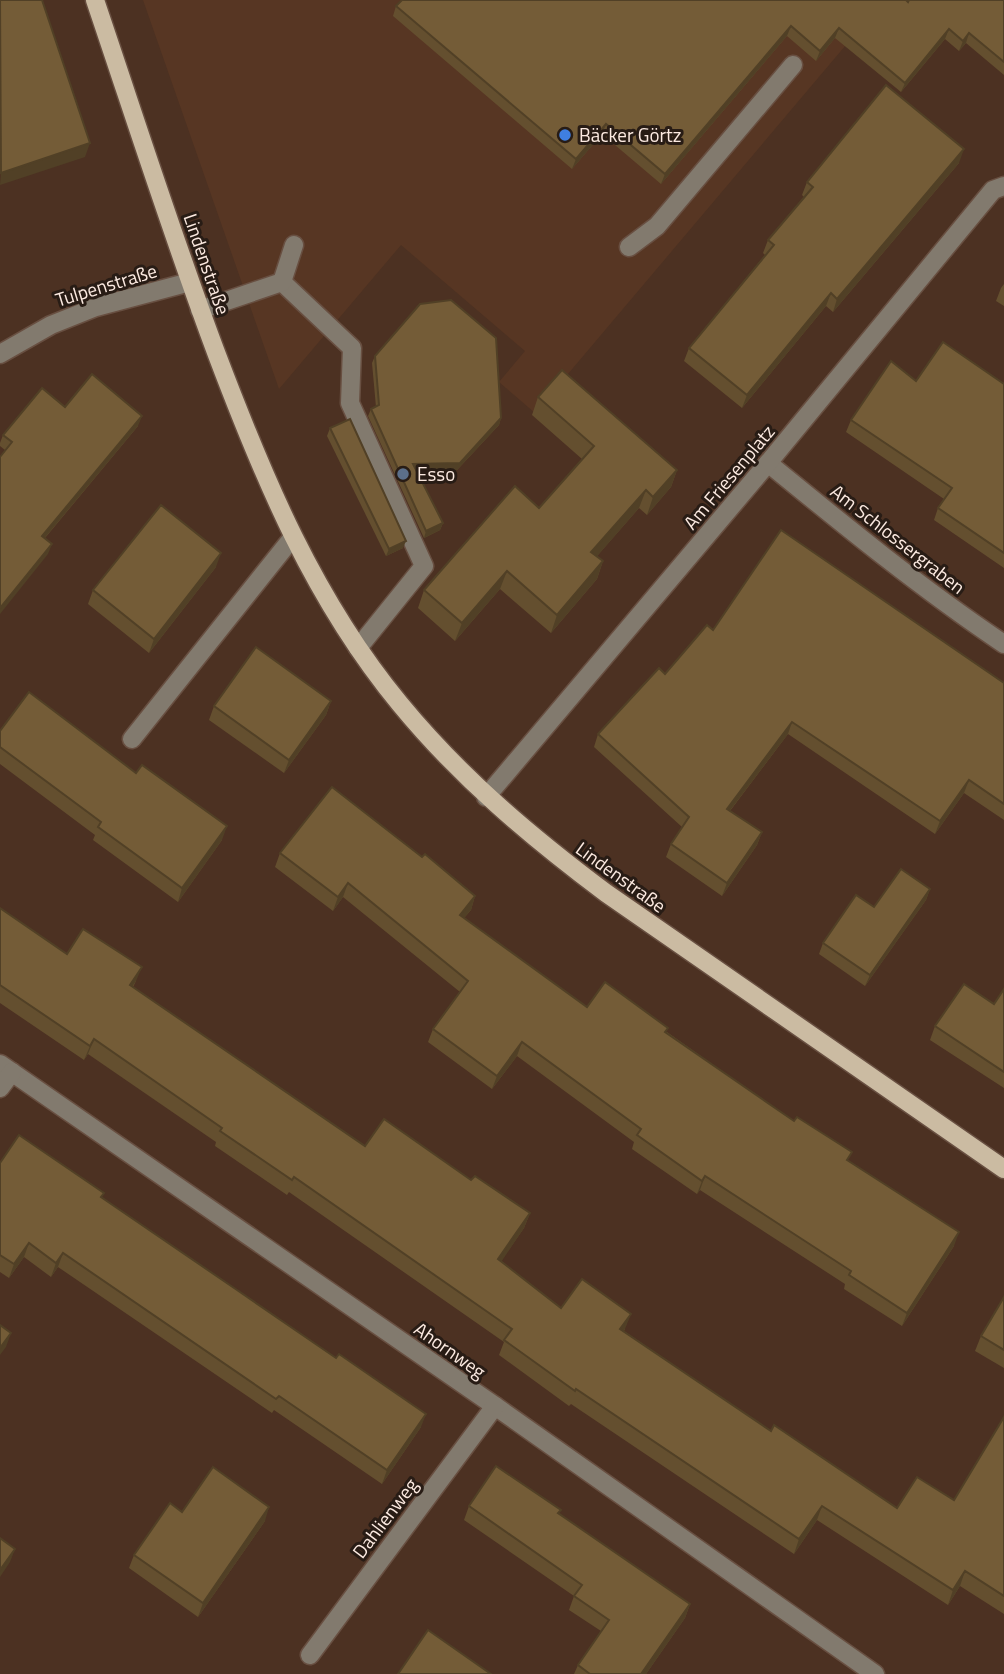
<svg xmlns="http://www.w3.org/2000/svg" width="1004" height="1674" font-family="'Titillium Web',sans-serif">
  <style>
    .built { fill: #573623 }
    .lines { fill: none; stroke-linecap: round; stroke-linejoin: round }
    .minor-casing { stroke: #684f41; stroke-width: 21 }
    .major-casing { stroke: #684f41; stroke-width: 21 }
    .minor { stroke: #827a6e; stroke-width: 18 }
    .major { stroke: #cbbba2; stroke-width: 18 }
    .wall { fill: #644f2f }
    .shaded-wall { fill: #514026 }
    .building { fill: #745c37; stroke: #514026; stroke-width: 2 }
    .shop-dot { fill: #3f7fe0; stroke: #281c15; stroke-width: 2.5 }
    .service-dot { fill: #5c6f8a; stroke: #281c15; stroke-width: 2.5 }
    .labels { text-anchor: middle; stroke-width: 6; stroke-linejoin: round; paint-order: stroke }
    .poi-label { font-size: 19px; fill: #fceae1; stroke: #281c15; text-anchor: start }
    .street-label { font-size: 19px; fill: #fceae1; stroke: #281c15 }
  </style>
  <rect width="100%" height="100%" fill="#4c3122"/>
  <!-- built -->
  <path class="built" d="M143,0H884L535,413L499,382L525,351L401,245L279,389Z"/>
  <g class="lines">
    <defs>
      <g id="minor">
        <path d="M629,247L657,226L793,65"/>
        <path d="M282,282L352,348L350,403L424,566L358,648"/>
        <path d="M200,310L282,282L294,245"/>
        <path d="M0,354L51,325L96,307L190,282"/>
        <path d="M768,463C845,526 922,589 1004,644"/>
        <path d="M132,739L293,537"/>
        <path d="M486,797L768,463L993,190L1004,186"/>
        <path d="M0,1064L495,1406L875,1674"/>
        <path d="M0,1088L12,1072"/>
        <path d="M310,1655L495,1406"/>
      </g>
      <path id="major" d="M95,0C135,118 173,238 217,355C264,479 314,600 400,704C460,777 530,836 606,893L1004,1169"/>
    </defs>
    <!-- minor casing -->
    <use href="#minor" class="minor-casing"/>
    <!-- major casing -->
    <use href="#major" class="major-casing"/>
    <!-- minor -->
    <use href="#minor" class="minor"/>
    <!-- major -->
    <use href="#major" class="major"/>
  </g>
  <!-- wall -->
  <g class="wall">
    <path d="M1004,0V75L966,43L959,51L945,39L901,92L835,38L816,61L787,36L661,184L602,134L572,169L393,16L396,6Z"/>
    <path d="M959,163L833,312L826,306L742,408L684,361L689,348L765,255L763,253L768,240L804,197L802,195L807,182Z"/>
    <path d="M1004,284V306L996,301L1001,288Z"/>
    <path d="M375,356L501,418L499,425L457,470L417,471L443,523L440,530L424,538L368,416L371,409L376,407L372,363Z"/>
    <path d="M916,381L1004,384V568L934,520L938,508L944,499L846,432L851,420Z"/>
    <path d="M538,397L677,470L671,487L647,515L639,508L597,556L603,561L597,579L551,633L500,589L455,641L418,608L424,590L539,508L582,459L532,415Z"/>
    <path d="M65,407L138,426L45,538L48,554L5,450L0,446V443L3,435Z"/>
    <path d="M330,428L403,548L386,556L327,436Z"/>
    <path d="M216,567L149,653L88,604L93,590Z"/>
    <path d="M713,630L1004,683V820L964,793L935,834L788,734L730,811L762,832L757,845L722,896L666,857L671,844L682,827L594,747L598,734Z"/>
    <path d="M331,701L326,715L284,773L209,720L214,706Z"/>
    <path d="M0,731L222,840L178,902L93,840L95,835L0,764Z"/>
    <path d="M280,853L422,857L475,896L471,910L464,918L587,1007L667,1032L849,1161L954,1246L902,1326L844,1289L845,1284L700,1190L697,1194L632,1149L634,1142L517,1056L492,1089L428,1042L433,1029L460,992L343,897L333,911L275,867Z"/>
    <path d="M930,889L926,900L865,986L819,954L823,943L874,907Z"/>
    <path d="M0,908L67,954L136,981L133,987L365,1146L471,1180L530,1213L524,1228L501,1261L561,1308L625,1329L624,1331L771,1431L897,1508L954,1500L1004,1417V1614L960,1586L948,1605L817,1520L794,1554L571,1404L569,1406L499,1355L504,1342L289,1192L287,1195L215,1146L216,1142L88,1054L84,1060L0,1003Z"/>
    <path d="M1004,989V1088L930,1040L935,1026L994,1004Z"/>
    <path d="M0,1163L102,1198L421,1427L382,1484L274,1410L272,1413L58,1267L51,1277L24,1257L9,1278L0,1272Z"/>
    <path d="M1004,1297V1368L975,1351L981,1336Z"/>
    <path d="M469,1506L559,1514L690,1604L685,1618L646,1674H574L578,1665L601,1631L569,1610L574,1596L464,1520Z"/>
    <path d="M265,1521L198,1617L129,1568L134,1555Z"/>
  </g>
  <!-- shaded-wall -->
  <g class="shaded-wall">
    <path d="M791,26L787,36L661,184L665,174Z"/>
    <path d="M839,28L835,38L816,61L820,51Z"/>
    <path d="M949,29L945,39L901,92L905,83Z"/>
    <path d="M969,33L966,43L959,51L963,41Z"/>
    <path d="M606,124L602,134L572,169L576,159Z"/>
    <path d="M90,143L85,157L0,185L1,173Z"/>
    <path d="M964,149L959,163L833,312L837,299Z"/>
    <path d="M831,293L826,306L742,408L747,395Z"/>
    <path d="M142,416L138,426L38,546L42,536Z"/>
    <path d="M501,418L499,425L457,470L411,471L413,464Z"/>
    <path d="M677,470L671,487L647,515L653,497Z"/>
    <path d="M646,490L639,508L585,570L591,552Z"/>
    <path d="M443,523L440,530L424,538L426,531Z"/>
    <path d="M406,541L403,548L386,556L389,549Z"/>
    <path d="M52,544L48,554L0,614V608Z"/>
    <path d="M221,553L216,567L149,653L154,639Z"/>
    <path d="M603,561L597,579L551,633L557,615Z"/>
    <path d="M507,571L500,589L455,641L462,623Z"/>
    <path d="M331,701L326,715L284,773L289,760Z"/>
    <path d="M792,722L788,734L722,821L727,809Z"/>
    <path d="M969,780L964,793L935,834L940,821Z"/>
    <path d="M227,826L222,840L178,902L182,888Z"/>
    <path d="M762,832L757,845L722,896L727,883Z"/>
    <path d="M348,883L343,897L333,911L338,897Z"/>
    <path d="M930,889L926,900L865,986L870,975Z"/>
    <path d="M475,896L471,910L455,928L460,915Z"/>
    <path d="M142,967L136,981L124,999L130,985Z"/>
    <path d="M94,1039L88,1054L84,1060L90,1046Z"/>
    <path d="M522,1042L517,1056L492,1089L497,1076Z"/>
    <path d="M705,1176L700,1190L697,1194L702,1181Z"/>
    <path d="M530,1213L524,1228L493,1274L498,1259Z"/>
    <path d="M959,1232L954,1246L902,1326L907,1313Z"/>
    <path d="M29,1243L24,1257L9,1278L14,1264Z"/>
    <path d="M63,1253L58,1267L51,1277L56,1263Z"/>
    <path d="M631,1314L625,1329L615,1343L620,1329Z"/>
    <path d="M11,1333L6,1347L0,1355V1348Z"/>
    <path d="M426,1414L421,1427L382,1484L387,1470Z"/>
    <path d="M822,1506L817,1520L794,1554L799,1539Z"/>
    <path d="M269,1507L265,1521L198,1617L203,1603Z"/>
    <path d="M15,1549L10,1562L0,1577V1570Z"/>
    <path d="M965,1571L960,1586L948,1605L953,1590Z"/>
    <path d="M690,1604L685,1618L646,1674H641Z"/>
  </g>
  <!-- building -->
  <g class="building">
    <path d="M0,0H42L90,143L1,173Z"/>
    <path d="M402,0H906L908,2L909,0H1004V62L969,33L963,41L949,29L905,83L839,28L820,51L791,26L665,174L606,124L576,159L396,6Z"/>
    <path d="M886,85L964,149L837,299L831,293L747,395L689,348L774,245L768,240L813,187L807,182Z"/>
    <path d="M451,300L496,338L501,418L460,463L413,464L443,523L426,531L371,409L379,405L375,356L420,304Z"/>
    <path d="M943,342L1004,384V553L938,508L952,488L851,420L891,361L916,381Z"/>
    <path d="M562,370L677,470L653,497L646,490L591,552L603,561L557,615L507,571L462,623L424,590L515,486L539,508L594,446L538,397Z"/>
    <path d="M92,374L142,416L42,536L52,544L0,608V457L12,442L3,435L42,388L65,407Z"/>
    <path d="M350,419L406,541L389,549L330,428Z"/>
    <path d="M161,505L221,553L154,639L93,590Z"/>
    <path d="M781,530L1004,683V804L969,780L940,821L792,722L727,809L762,832L727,883L671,844L689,817L598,734L659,668L665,674L707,625L713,630Z"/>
    <path d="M256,647L331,701L289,760L214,706Z"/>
    <path d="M29,692L136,773L142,765L227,826L182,888L98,827L101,822L0,747V731Z"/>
    <path d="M332,787L422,857L425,854L475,896L460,915L587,1007L605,982L668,1028L665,1032L794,1121L797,1117L852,1152L847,1160L959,1232L907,1313L849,1275L851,1271L705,1176L702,1181L637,1135L641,1129L522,1042L497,1076L433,1029L468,981L348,883L338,897L280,853Z"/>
    <path d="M901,869L930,889L870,975L823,943L856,895L874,907Z"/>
    <path d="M0,908L67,954L83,929L142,967L130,985L365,1146L384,1119L471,1180L475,1176L530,1213L498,1259L561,1308L582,1279L631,1314L620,1329L771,1431L774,1425L897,1508L917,1477L954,1500L1004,1417V1596L965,1571L953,1590L822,1506L799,1539L576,1389L575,1391L504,1340L512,1329L294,1177L292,1180L220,1131L222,1128L94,1039L90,1046L0,985Z"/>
    <path d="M964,984L994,1004L1004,989V1072L935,1026Z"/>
    <path d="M19,1135L104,1193L101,1197L237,1290L336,1358L339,1354L426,1414L387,1470L279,1396L276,1399L63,1253L56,1263L29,1243L14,1264L0,1255V1163Z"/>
    <path d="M1004,1297V1350L981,1336Z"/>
    <path d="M0,1325L11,1333L0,1348Z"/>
    <path d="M496,1466L561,1510L558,1513L690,1604L641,1674H590L578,1665L609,1620L574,1596L582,1585L469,1506Z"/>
    <path d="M213,1467L269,1507L203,1603L134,1555L170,1503L182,1512Z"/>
    <path d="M0,1538L15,1549L0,1570Z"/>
    <path d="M428,1630L491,1674H398Z"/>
  </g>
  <!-- markers -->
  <circle class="shop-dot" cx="565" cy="135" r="7"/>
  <circle class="service-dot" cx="403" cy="474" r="7"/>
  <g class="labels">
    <!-- poi labels -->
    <g class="poi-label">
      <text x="579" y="142">Bäcker Görtz</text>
      <text x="417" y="481">Esso</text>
    </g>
    <!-- street labels -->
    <g class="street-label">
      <text transform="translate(207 264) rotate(71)" y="7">Lindenstraße</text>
      <text transform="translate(106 285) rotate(-17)" y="7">Tulpenstraße</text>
      <text transform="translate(729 477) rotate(-50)" y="7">Am Friesenplatz</text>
      <text transform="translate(898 539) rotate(38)" y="7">Am Schlossergraben</text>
      <text transform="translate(621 877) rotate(36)" y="7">Lindenstraße</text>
      <text transform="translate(450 1350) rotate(35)" y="7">Ahornweg</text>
      <text transform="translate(385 1518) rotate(-53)" y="7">Dahlienweg</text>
    </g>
  </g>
</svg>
